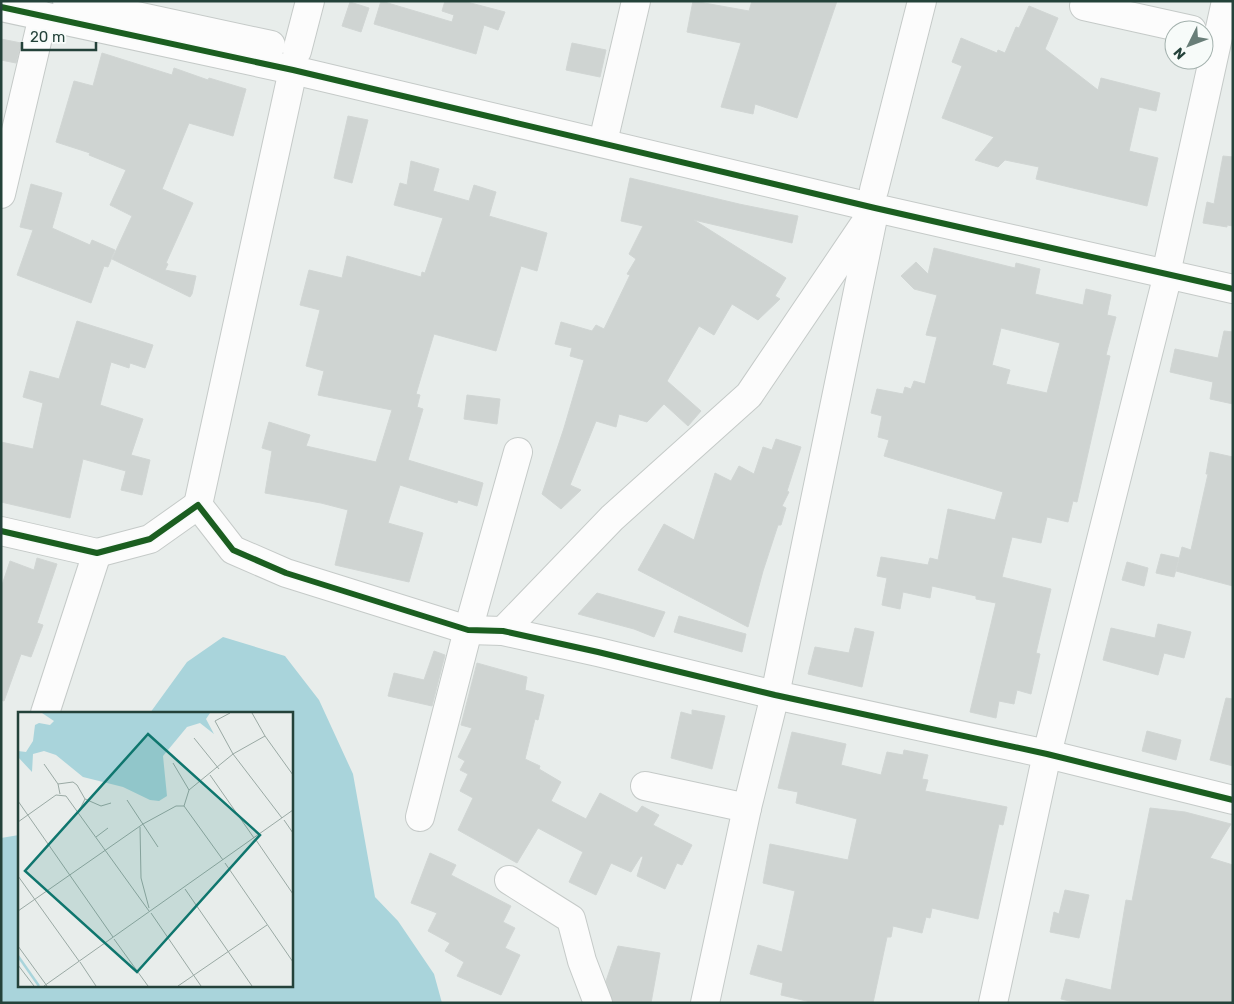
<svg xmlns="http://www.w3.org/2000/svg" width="1234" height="1004" font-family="Rubik,sans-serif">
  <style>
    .water { fill: #a9d4db }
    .building { fill: #cfd4d2; stroke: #d1d6d4; fill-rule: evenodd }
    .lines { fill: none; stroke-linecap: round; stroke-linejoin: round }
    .minor-casing { stroke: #c5cac8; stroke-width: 30 }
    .minor { stroke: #fcfcfc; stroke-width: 28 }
    .cycleway-casing { stroke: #f7fbf9; stroke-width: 9 }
    .cycleway { stroke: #1b5e20; stroke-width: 6 }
    .inset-river { fill: none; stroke: #a9d4db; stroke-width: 2.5 }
    .inset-road { fill: none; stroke: #9aa9a4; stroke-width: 1 }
    .view { fill: #0f766e; fill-opacity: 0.15; stroke: #0f766e; stroke-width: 2.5 }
    .inset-edge { fill: none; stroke: #24423a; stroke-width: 2.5 }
  </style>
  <rect width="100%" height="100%" fill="#e8edeb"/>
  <!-- water -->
  <path class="water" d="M223,637L285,656L319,700L353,774L375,897L398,921L434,974L442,1003H1V838L19,835V985H291V713H150L187,662Z"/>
  <!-- building -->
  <g class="building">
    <path d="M381,1L452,22L454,15L442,11L445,1H463L505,12L498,30L484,25L476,54L374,24Z"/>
    <path d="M693,1L749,11L752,1H837L797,118L755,104L753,114L721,107L741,43L687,32Z"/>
    <path d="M350,2L369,8L361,32L342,26Z"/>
    <path d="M1029,6L1058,18L1045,49L1098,90L1101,78L1160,93L1156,111L1139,107L1129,151L1158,158L1147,206L1036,179L1039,167L1005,160L998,167L975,160L994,137L942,118L962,66L952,62L961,38L997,53L998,50L1005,53L1016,27L1019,28Z"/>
    <path d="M1,39L21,43L16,63L1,60Z"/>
    <path d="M572,43L606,50L600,77L566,70Z"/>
    <path d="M102,53L172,75L174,68L208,80L209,78L246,89L233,136L189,123L162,189L193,203L166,263L168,264L165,270L196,276L192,294L190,297L112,259L132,216L110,205L126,170L89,155L90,153L56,142L74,81L93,86Z"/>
    <path d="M348,116L368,120L352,183L334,178Z"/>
    <path d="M1223,156L1233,157V226L1227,225V227L1203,223L1207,202L1214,204Z"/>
    <path d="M411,161L439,169L433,191L469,201L474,185L496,192L489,216L547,233L537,271L521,266L496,351L434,334L416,394L420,395L417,407L423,409L408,460L483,483L477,506L458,500L457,503L400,485L388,523L423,533L409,582L335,565L348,510L321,503L265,493L272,451L262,448L269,422L310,435L306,446L376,462L392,410L318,395L324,371L306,366L320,310L300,305L309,270L342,278L347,256L421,277L422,272L425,273L443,218L394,205L400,183L407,185Z"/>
    <path d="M630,178L739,204L798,216L792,243L694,220L786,278L775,296L780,299L758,320L732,304L714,335L699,326L667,381L701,411L688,426L664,404L647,422L619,414L616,427L596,421L570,485L581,490L561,509L542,494L564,428L584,360L570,356L572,348L555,344L561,322L592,331L596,325L604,329L630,275L627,274L636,259L629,254L643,226L621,221Z"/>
    <path d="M31,184L62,193L52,228L90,245L92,240L115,250L108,267L104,266L91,303L17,275L33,230L20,227Z"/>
    <path d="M934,248L1015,268L1016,263L1040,269L1035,294L1083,305L1086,289L1111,295L1107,315L1116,317L1106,355L1110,356L1077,502L1073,501L1068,522L1047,517L1041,543L1012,537L1002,577L1051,589L1036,653L1040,654L1031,694L1017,690L1014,704L999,701L996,718L970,712L996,603L976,599V596L932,586L930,598L903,592L900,609L882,605L887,578L877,576L881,557L928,565L930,558L938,560L948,509L995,520L1003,492L884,456L889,440L878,437L882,416L871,413L877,389L903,394L905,387L911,389L914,381L925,384L937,337L926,335L937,295L914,289L901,276L916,262L928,274ZM1001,328L1060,343L1047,393L1006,384L1010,370L992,365Z"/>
    <path d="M77,321L153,345L145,368L130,363L129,368L111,362L100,405L143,419L131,455L150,460L142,495L121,490L126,471L83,459L70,518L1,502V442L33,449L43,403L23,397L30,371L59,379Z"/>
    <path d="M1224,331L1233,332V404L1210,399L1213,382L1170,372L1175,349L1218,358Z"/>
    <path d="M467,395L500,399L497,424L464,419Z"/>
    <path d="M776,439L801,447L787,491L789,492L782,506L786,508L781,525H778L763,571L748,627L638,570L664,524L694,540L715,473L731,481L739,466L754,474L763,447L772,450Z"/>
    <path d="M1210,452L1233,457V586L1176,571L1182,547L1191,550L1208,474H1206Z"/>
    <path d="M1161,554L1179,558L1174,577L1156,573Z"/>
    <path d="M37,558L57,564L37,623L43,625L31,657L21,654L4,701L1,700V588L10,561L34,570Z"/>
    <path d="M1127,562L1148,568L1144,586L1122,580Z"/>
    <path d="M597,593L665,612L654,637L634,629L578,614Z"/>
    <path d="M679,616L746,634L742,652L674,632Z"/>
    <path d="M1158,624L1191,632L1184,658L1164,653L1158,675L1103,660L1111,628L1155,638Z"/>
    <path d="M855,628L874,632L862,687L808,674L815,647L849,653Z"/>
    <path d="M434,651L445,655L432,706L388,696L394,673L424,680Z"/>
    <path d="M477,663L527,677L525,690L544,695L538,720L535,719L525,759L540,766L539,769L561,782L551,801L586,819L600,793L637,813L642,806L659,815L653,825L692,845L682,865L677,863L665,889L637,876L643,857L641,856L631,872L611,863L596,895L569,882L583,852L538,828L517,863L458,830L473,798L460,791L468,774L460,770L465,761L458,757L472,728L461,725Z"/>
    <path d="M1226,698L1233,699V766L1210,760Z"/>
    <path d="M692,710L725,716L712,769L671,758L681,712L692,715Z"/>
    <path d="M1147,731L1181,740L1176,760L1142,751Z"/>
    <path d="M792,732L846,744L841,765L881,775L887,752L903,755L904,750L928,755L922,779L928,780L925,791L1007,807L1003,825L999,824L978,919L932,908L930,918L926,917L922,933L893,926L891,937H887L873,1003H815L781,995L783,983L750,974L758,945L782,952L795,891L763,883L770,844L848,860L857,819L796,803L798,792L778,788Z"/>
    <path d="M1150,808L1185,812L1231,824L1210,858L1233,865V1003H1078L1061,999L1066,979L1111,990L1126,900L1132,901Z"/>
    <path d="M430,853L456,865L451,875L511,906L503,922L515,928L505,948L520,955L501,995L457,976L464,962L445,951L450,943L428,931L437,913L411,903Z"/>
    <path d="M1065,890L1089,895L1079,938L1050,932L1054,912L1059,914Z"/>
    <path d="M618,946L660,953L651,1003H613L606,981Z"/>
  </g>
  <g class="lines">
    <defs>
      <g id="minor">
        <path d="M67,1L271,45"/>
        <path d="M1084,6L1192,30"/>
        <path d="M1,7L293,70L875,208L1233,289"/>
        <path d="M297,51L310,1"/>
        <path d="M606,129L636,1"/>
        <path d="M874,190L922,1"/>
        <path d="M1,194L43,16"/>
        <path d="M1169,260L1226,1"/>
        <path d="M198,505L293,70"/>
        <path d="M1,531L97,553L150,539L198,505L233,550L286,573L468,630L503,631L598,652L775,695L1047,754L1233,800"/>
        <path d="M503,631L612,518L749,395L868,219"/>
        <path d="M45,713L97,553"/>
        <path d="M645,786L747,808"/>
        <path d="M420,817L468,630L518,452"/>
        <path d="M509,880L571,919L582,961L598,1003"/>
        <path d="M705,1003L747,808L775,695L875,208"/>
        <path d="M993,1003L1047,754L1168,274"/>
      </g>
    </defs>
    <!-- minor casing -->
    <use href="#minor" class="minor-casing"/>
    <!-- minor -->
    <use href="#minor" class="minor"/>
    <defs>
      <g id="cycleway">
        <path d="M1,7L293,70L875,208L1233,289"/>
        <path d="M1,531L97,553L150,539L198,505L233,550L286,573L468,630L503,631L598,652L775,695L1047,754L1233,800"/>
      </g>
    </defs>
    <!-- cycleway casing -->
    <use href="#cycleway" class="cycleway-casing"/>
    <!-- cycleway -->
    <use href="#cycleway" class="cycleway"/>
  </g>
  <!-- overview -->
  <g transform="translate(18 712)">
    <rect width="275" height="275" fill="#e8edeb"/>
    <path d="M24,1H192L188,7L196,22L182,11L169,15L145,44L149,84L141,89L132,88L105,75L65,65L38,43L26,39L15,42L14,60L0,45V39L8,40L15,29L17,13L21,11L32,13L36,9Z" fill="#a9d4db"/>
    <path class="inset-river" d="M0,244L21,274"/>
    <path class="inset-road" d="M212,1L197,9L215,42L264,106M234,1L247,24M176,26L201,57M155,51L171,78M26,52L40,72L42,82M192,63L236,126M40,72L55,70L59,73L67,87L60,101M67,87L83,94L93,91M109,88L140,135M0,89L95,225M166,94L205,148M266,108L275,121M0,110L38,83L48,84L131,199M122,115L123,166L131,196M78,125L90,116M238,128L275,182M207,151L275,250M0,164L61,249M167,177L234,274M0,199L125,112L158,94H166L171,78L215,42L247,24L275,63M133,201L183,274M96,227L130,274M0,234L29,274M62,250L78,274M0,253L16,274M26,274L275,98M160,274L249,213"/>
    <path class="view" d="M130,22L242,123L119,260L7,159Z"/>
    <rect width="275" height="275" class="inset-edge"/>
  </g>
  <!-- border -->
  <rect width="1234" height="1004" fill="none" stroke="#24423a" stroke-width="5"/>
  <!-- north arrow -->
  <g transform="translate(1189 45) rotate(228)"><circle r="24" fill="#f7fbf9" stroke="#a3b1ad"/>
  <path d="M0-4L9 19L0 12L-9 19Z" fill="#697e78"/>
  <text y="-8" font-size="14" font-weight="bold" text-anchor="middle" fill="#24423a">N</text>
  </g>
  <!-- scale -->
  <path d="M22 42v8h74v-8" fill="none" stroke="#24423a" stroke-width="2.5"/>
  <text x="30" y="42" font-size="15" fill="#24423a" stroke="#f7fbf9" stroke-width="4" paint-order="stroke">20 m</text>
</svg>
